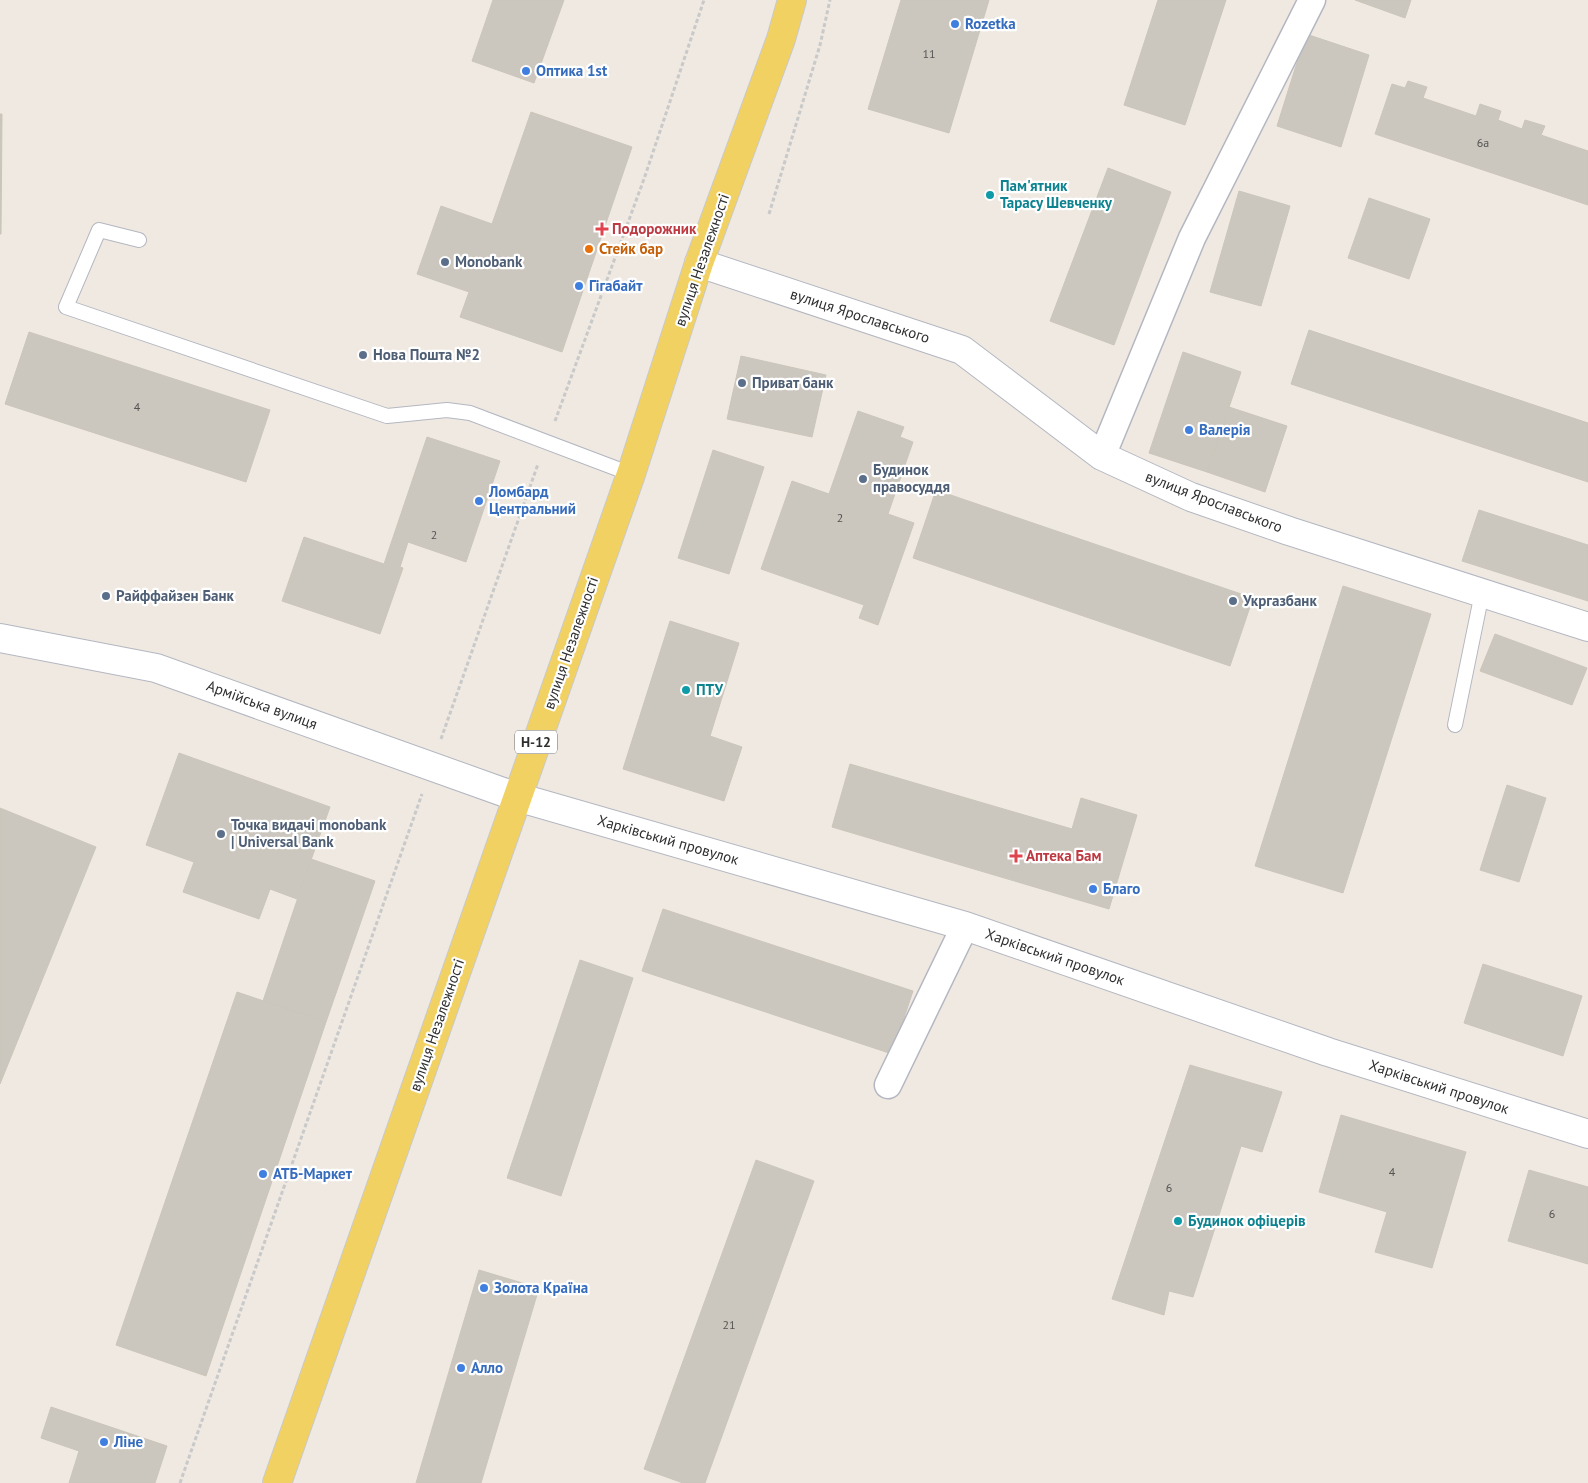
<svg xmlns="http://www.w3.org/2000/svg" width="1588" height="1483" font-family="'PT Sans',sans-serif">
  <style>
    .building { fill: #cbc7bf; stroke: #cbc5ba }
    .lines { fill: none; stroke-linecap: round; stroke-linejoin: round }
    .lane-casing { stroke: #b4b7c1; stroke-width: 16 }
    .street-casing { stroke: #b4b7c1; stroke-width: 29 }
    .secondary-casing { stroke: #b4b7c1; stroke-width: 30 }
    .primary-casing { stroke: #c9c9c9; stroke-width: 30 }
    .path { stroke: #c9c9c9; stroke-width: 3; stroke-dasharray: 4 2.5; stroke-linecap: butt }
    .lane { stroke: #fff; stroke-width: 14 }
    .street { stroke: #fff; stroke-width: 26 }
    .secondary { stroke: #fff; stroke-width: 28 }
    .primary { stroke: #f2d163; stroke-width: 28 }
    .shop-dot { fill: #3f7fe0; stroke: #fff; stroke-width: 2 }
    .culture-dot { fill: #0f9aa8; stroke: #fff; stroke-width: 2 }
    .health-dot { fill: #e0444e; stroke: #fff; stroke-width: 2 }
    .food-dot { fill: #e8710a; stroke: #fff; stroke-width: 2 }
    .service-dot { fill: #5c6f8a; stroke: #fff; stroke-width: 2 }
    .labels { text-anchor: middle; stroke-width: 4.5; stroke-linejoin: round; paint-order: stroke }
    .number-label { font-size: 12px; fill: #555452 }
    .shield { fill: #fff; stroke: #6d6d6d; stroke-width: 1 }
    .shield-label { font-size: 14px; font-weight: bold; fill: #2e2e2e }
    .shop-label { font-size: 15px; font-weight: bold; fill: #366cbe; stroke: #fff; text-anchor: start }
    .culture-label { font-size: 15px; font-weight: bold; fill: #0d838f; stroke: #fff; text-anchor: start }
    .health-label { font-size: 15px; font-weight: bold; fill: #be3a42; stroke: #fff; text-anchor: start }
    .food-label { font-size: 15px; font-weight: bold; fill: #c56008; stroke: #fff; text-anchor: start }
    .street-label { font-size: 15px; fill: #2e2e2e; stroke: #fff }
    .service-label { font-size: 15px; font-weight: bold; fill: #4e5e75; stroke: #fff; text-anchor: start }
  </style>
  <rect width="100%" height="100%" fill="#efe9e1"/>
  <!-- building -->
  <g class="building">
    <path d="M493,0H564L534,83L472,61Z"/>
    <path d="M901,0H989L949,133L868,109Z"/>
    <path d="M1158,0H1226L1185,125L1124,105Z"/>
    <path d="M1355,0H1411L1405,18Z"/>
    <path d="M1306,34L1369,55L1341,147L1277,126Z"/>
    <path d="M1408,81L1427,87L1423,98L1476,116L1480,104L1501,111L1498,120L1522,129L1525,120L1545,126L1541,135L1588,151V205L1375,134L1392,84L1405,88Z"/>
    <path d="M531,112L632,147L562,352L460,317L469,292L417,274L441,206L492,224Z"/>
    <path d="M0,114H2L1,234H0Z"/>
    <path d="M1108,168L1171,192L1114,345L1050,321Z"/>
    <path d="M1239,191L1290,206L1261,306L1210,292Z"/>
    <path d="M1369,198L1430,219L1409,279L1348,258Z"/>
    <path d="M1309,330L1588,423V482L1291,384Z"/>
    <path d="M29,332L270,410L246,482L5,404Z"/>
    <path d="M1183,352L1241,372L1207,472L1149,453Z"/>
    <path d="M741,356L826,375L812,437L727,419Z"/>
    <path d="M1229,407L1287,426L1265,492L1207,472Z"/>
    <path d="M858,411L904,427L900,437L913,442L888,514L914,523L878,625L859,618L864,605L761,569L792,481L829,494Z"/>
    <path d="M427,437L500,461L466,562L408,542L400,567L403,568L380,634L282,601L304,537L384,564Z"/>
    <path d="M713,450L764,467L729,574L678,558Z"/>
    <path d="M936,490L1253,598L1230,666L913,558Z"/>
    <path d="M1479,510L1588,545V601L1462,561Z"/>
    <path d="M1343,586L1431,614L1343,893L1255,866Z"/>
    <path d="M670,621L739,643L710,736L742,747L724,801L623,769Z"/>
    <path d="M1495,634L1587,668L1572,705L1480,671Z"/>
    <path d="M179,753L330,807L297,899L270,889L259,919L183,892L194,862L146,845Z"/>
    <path d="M850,764L1072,829L1081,798L1137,815L1109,909L832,827Z"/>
    <path d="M1507,785L1546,798L1519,882L1480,870Z"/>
    <path d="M0,808L96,847L0,1084Z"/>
    <path d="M311,859L375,881L326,1022L263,1001Z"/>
    <path d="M663,909L913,991L892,1054L642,971Z"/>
    <path d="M580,960L633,978L561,1196L507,1178Z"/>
    <path d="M1483,964L1582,996L1563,1056L1464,1023Z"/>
    <path d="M237,992L326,1022L206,1376L116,1345Z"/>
    <path d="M1190,1065L1282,1092L1262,1152L1241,1146L1193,1297L1169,1291L1164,1315L1112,1299Z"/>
    <path d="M1341,1115L1466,1152L1432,1268L1375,1252L1387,1212L1319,1192Z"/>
    <path d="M756,1160L814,1181L705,1483H683L644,1469Z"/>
    <path d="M1529,1170L1588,1187V1264L1508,1241Z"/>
    <path d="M479,1270L539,1288L481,1483H416Z"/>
    <path d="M51,1407L167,1446L155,1483H69L79,1451L41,1438Z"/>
  </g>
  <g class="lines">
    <defs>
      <g id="lane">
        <path d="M139,240L99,230L66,307L387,416L447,410L470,413L631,474"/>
        <path d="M1455,725L1482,593"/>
      </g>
      <g id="street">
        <path d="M1102,456L1192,238L1312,0"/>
        <path d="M888,1085L965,926"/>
      </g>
      <g id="secondary">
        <path d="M699,263L962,350L1102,456L1191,497L1289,531L1588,627"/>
        <path d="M0,638L156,668L517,797L965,926L1328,1052L1588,1134"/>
      </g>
      <path id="primary" d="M277,1483L631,474L699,263L781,39L792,0"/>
    </defs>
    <!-- lane casing -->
    <use href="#lane" class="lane-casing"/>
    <!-- street casing -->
    <use href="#street" class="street-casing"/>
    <!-- secondary casing -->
    <use href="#secondary" class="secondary-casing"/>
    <!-- primary casing -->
    <use href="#primary" class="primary-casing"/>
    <!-- path -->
    <g class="path">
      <path d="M769,214L820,45L830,0"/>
      <path d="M555,421L644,179L704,0"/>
      <path d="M441,739L538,464"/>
      <path d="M180,1483L422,794"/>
    </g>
    <!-- lane -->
    <use href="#lane" class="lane"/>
    <!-- street -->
    <use href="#street" class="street"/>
    <!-- secondary -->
    <use href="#secondary" class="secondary"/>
    <!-- primary -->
    <use href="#primary" class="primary"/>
  </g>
  <!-- markers -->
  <g class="shop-dot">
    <circle cx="955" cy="24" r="5"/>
    <circle cx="526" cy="71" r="5"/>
    <circle cx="579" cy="286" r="5"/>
    <circle cx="1189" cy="430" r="5"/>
    <circle cx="479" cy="501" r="5"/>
    <circle cx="1093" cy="889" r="5"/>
    <circle cx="263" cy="1174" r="5"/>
    <circle cx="484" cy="1288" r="5"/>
    <circle cx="461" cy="1368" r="5"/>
    <circle cx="104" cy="1442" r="5"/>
  </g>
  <g class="culture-dot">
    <circle cx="990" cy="195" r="5"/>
    <circle cx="686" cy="690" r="5"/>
    <circle cx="1178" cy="1221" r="5"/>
  </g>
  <g class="health-dot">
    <path d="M599.5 221.5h5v5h5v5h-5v5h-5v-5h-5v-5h5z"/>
    <path d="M1013.5 848.5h5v5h5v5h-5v5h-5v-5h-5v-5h5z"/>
  </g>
  <circle class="food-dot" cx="589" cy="249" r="5"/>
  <g class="service-dot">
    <circle cx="445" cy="262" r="5"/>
    <circle cx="363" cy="355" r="5"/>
    <circle cx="742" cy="383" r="5"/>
    <circle cx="863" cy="479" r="5"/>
    <circle cx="106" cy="596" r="5"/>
    <circle cx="1233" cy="601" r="5"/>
    <circle cx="221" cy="834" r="5"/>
  </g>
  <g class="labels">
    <!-- number labels -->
    <g class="number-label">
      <text x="929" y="58">11</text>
      <text x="1483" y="147">6а</text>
      <text x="137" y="411">4</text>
      <text x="840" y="522">2</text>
      <text x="434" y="539">2</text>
      <text x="1392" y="1176">4</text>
      <text x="1169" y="1192">6</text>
      <text x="1552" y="1218">6</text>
      <text x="729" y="1329">21</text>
    </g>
    <!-- shield labels -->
    <rect class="shield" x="515" y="730.5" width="42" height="23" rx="4"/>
    <g class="shield-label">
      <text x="536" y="747">Н-12</text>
    </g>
    <!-- shop labels -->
    <g class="shop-label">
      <text x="965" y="29">Rozetka</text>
      <text x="536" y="76">Оптика 1st</text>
      <text x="589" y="291">Гігабайт</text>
      <text x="1199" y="435">Валерія</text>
      <text x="489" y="497">Ломбард<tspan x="489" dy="17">Центральний</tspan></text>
      <text x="1103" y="894">Благо</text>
      <text x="273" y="1179">АТБ-Маркет</text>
      <text x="494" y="1293">Золота Країна</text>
      <text x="471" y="1373">Алло</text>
      <text x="114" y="1447">Ліне</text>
    </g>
    <!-- culture labels -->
    <g class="culture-label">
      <text x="1000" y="191">Пам'ятник<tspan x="1000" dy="17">Тарасу Шевченку</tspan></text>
      <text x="696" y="695">ПТУ</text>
      <text x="1188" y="1226">Будинок офіцерів</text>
    </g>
    <!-- health labels -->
    <g class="health-label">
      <text x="612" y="234">Подорожник</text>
      <text x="1026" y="861">Аптека Бам</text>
    </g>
    <!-- food labels -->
    <g class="food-label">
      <text x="599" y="254">Стейк бар</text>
    </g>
    <!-- street labels -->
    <g class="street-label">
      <text transform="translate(702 260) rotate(-71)" y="5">вулиця Незалежності</text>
      <text transform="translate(860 316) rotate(18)" y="5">вулиця Ярославського</text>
      <text transform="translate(1214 502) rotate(21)" y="5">вулиця Ярославського</text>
      <text transform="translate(571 643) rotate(-71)" y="5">вулиця Незалежності</text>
      <text transform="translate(262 705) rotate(20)" y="5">Армійська вулиця</text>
      <text transform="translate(668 840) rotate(16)" y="5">Харківський провулок</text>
      <text transform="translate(1055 957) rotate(19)" y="5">Харківський провулок</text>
      <text transform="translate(437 1025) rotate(-71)" y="5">вулиця Незалежності</text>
      <text transform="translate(1439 1087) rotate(18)" y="5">Харківський провулок</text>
    </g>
    <!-- service labels -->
    <g class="service-label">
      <text x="455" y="267">Monobank</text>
      <text x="373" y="360">Нова Пошта №2</text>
      <text x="752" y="388">Приват банк</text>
      <text x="873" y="475">Будинок<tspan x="873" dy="17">правосуддя</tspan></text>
      <text x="116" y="601">Райффайзен Банк</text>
      <text x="1243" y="606">Укргазбанк</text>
      <text x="231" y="830">Точка видачі monobank<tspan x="231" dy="17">| Universal Bank</tspan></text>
    </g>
  </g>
</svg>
